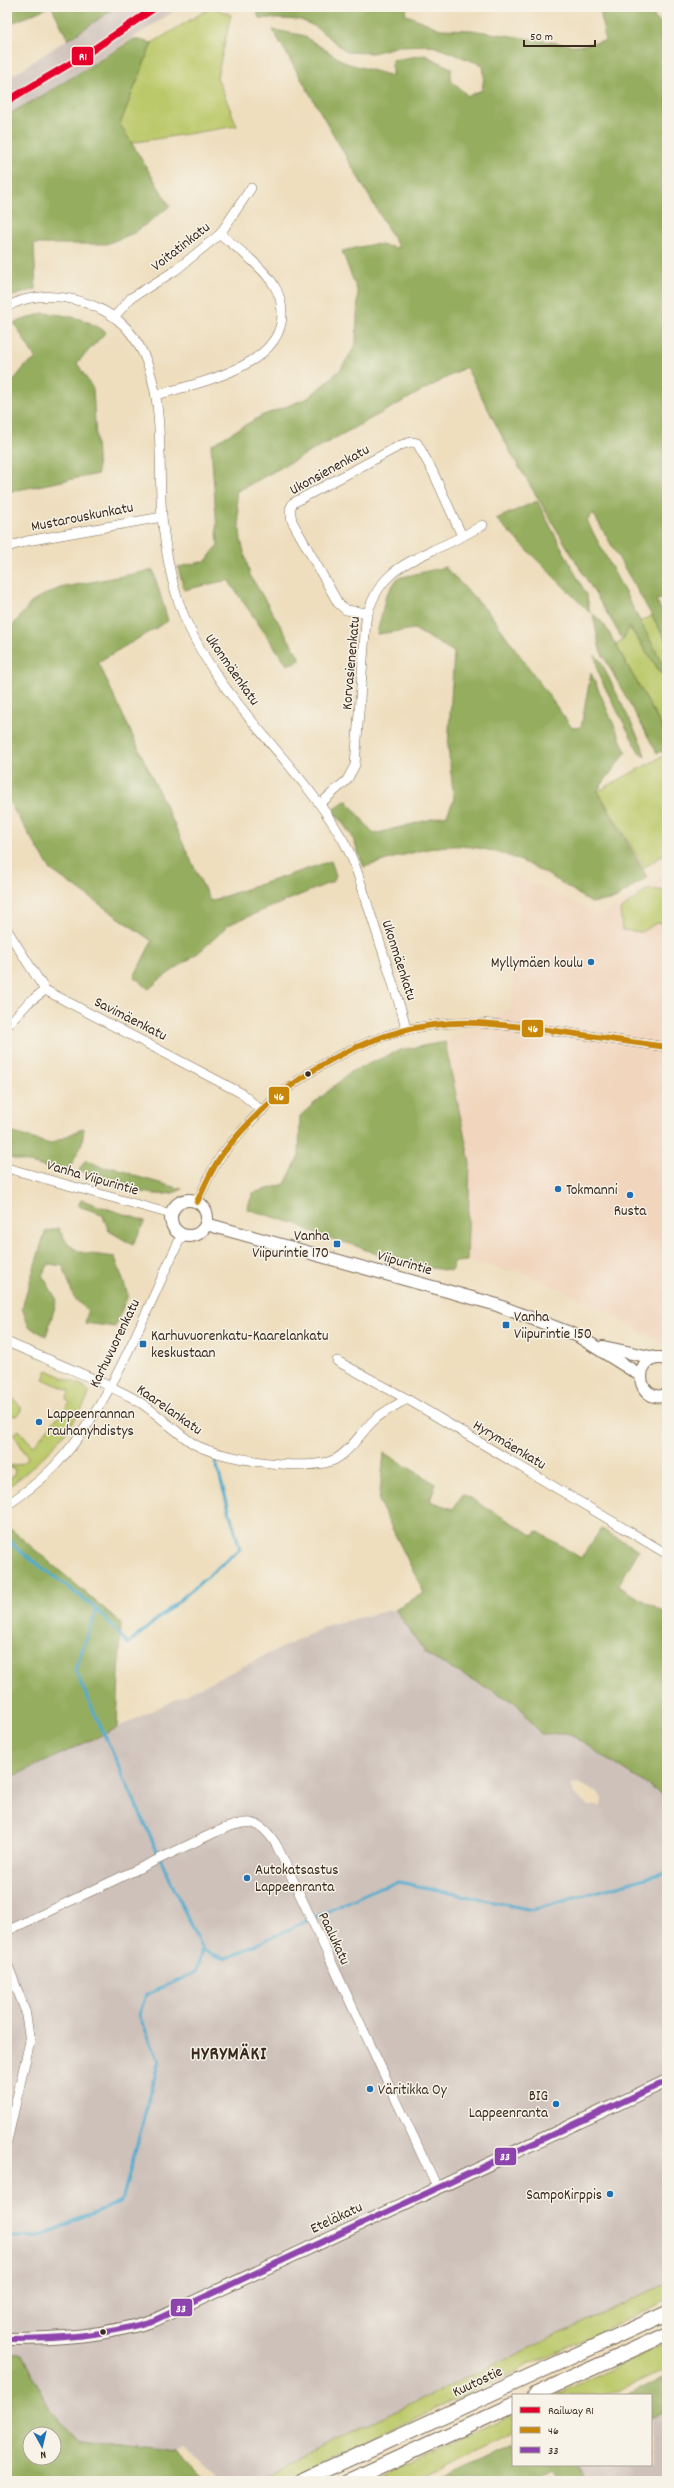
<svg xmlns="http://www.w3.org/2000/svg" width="674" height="2488" font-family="Dekko,sans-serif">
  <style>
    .built { fill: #f1d5bd }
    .industrial { fill: #cec1ba; fill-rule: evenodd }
    .green { fill: #bcc96b; stroke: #7c7a44 }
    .forest { fill: #95ad5f; stroke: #686c3e; fill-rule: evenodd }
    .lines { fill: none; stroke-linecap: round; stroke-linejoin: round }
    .stream { stroke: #50acce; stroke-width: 3 }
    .minor-casing { stroke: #7a6956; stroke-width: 10 }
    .major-casing { stroke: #7a6956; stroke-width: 14 }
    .highway-casing { stroke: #7a6956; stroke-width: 16 }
    .minor { stroke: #fff; stroke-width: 9 }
    .major { stroke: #fff; stroke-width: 12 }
    .highway { stroke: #fff; stroke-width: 14 }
    .bus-1-casing { stroke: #f7f3e8; stroke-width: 9 }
    .bus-2-casing { stroke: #f7f3e8; stroke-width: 9 }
    .bus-1 { stroke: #c88708; stroke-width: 6 }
    .bus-2 { stroke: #8e44ad; stroke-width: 6 }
    .rail-1-casing { stroke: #f7f3e8; stroke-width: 10 }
    .rail-1 { stroke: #e4002b; stroke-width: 7 }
    .poi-dot { fill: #1f6fb2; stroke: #f7f3e8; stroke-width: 1.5 }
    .bus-dot { fill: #3b2a1e; stroke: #f7f3e8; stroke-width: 1.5 }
    .labels { text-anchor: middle; stroke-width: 3; stroke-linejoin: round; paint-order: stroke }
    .street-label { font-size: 15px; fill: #3b2a1e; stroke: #f7f3e8 }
    .poi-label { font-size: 15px; fill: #3b2a1e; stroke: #f7f3e8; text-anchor: start }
    .district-label { font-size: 19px; font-weight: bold; letter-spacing: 1px; fill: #3b2a1e; stroke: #f7f3e8 }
    .line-badge { stroke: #f7f3e8; stroke-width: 1.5 }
    .badge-label { font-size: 11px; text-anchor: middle; font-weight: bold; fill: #fff }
  </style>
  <rect width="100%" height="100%" fill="#f7f3e8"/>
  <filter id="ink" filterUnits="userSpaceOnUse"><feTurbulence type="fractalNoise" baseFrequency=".025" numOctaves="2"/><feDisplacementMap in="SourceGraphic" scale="8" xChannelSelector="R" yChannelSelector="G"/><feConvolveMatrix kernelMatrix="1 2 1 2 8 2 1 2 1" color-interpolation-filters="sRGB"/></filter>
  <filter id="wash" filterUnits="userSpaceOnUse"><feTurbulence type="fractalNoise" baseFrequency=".012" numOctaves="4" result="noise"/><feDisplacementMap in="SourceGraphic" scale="16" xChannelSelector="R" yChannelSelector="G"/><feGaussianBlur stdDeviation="0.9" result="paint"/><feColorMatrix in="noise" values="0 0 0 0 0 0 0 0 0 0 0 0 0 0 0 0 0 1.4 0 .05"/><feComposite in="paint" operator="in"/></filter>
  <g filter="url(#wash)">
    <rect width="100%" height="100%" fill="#eedebe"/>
    <!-- built -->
    <path class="built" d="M506,871L601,915L667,873V1346L589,1302L529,1275L467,1261L470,1163L445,1042L511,1008L520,906Z"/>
    <!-- industrial -->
    <g class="industrial">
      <path d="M116,7H181L42,96L7,115V79Z"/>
      <path d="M395,1609L427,1655L517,1704L541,1734L568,1733L667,1798V2283L249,2481H219L215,2474L184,2449L177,2453L79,2441L49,2408L23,2354H7V1779L117,1728L328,1625ZM577,1783L598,1792L602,1799L601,1806H589L574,1794L570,1786Z"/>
      <path d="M667,2412V2481H585L579,2465H651V2418Z"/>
    </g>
    <!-- green -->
    <g class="green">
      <path d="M212,7L231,15L217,77L237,126L130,143L120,124L152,43Z"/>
      <path d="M652,616L667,642V672L640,621Z"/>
      <path d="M629,627L667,682V736L616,645L623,640Z"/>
      <path d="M663,756L667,764V852L644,868L598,791Z"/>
      <path d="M648,889L667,891V924L657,923L641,932L622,930L620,910Z"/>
      <path d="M47,1370L85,1387L89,1393L88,1397C70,1433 39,1464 7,1488V1480L14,1475L15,1469L7,1467V1464L10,1466L21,1464L28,1458L14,1434L19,1430L33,1446L70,1402L66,1400L70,1391L43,1379Z"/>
      <path d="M11,1396L21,1407V1411L16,1416L7,1414V1399Z"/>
      <path d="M667,2283V2301L280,2481H249Z"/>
      <path d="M667,2343V2370L604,2395H556Z"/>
      <path d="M513,2415V2435L416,2481H368Z"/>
    </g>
    <!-- forest -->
    <g class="forest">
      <path d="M7,7H49L7,25Z"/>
      <path d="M52,7H116L68,40Z"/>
      <path d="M256,7H407L405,14L440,29L471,30L577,46L605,41L600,9L603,7H651L655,19L667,26V598L656,600L667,621V642L593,513L587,521L667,672V682L630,627L623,640L513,457L466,367L236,492L241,540L250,575L301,660L287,665L228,580L184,590L178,567L206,561L218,545L211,445L261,416L308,398L340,370L356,345L358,293L342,251L374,244L399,248L273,30L302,35L346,63L392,76V60L425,55L451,68V81L468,96L482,90L484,76L483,65L430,45L399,46L373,53L347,52L316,27L301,20L259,18Z"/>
      <path d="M134,39L152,43L120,124L170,206L134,233L106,244H34L36,289L7,298V115L42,96Z"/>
      <path d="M43,313C67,315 86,318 106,332L77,363L93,389L98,474L7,492V389L25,366L36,359L14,323Z"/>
      <path d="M537,501L587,596L590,613L496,519Z"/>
      <path d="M445,567L491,615L572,728L581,727L591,673L626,752L597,791L647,877L615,899L591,903C550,874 511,849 460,846C432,844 392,859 364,867L352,836L333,810L346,800L374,834L447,815L454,799L448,747L454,652L414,629L377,634L386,595L398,578Z"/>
      <path d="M153,570L168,621L98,662L210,901L331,861L336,875L334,881L230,924L198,953L159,980L149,989L134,977L152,941L51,870L7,799V633L31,603L40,597L60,588Z"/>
      <path d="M593,614L604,624L667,736V761L662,751L657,753L600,650Z"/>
      <path d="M595,655L600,660L641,743L645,756L639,752L599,676Z"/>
      <path d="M445,1042L470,1163L467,1261L455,1262L451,1271L399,1263L351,1244L321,1236L297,1224L247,1209L253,1193L285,1184L299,1156L300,1116L350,1072L400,1050Z"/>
      <path d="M84,1128L82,1143L67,1173L7,1157V1131L50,1144Z"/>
      <path d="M86,1160L104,1168L114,1167L138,1177L182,1189C156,1205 106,1180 79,1170Z"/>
      <path d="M81,1200L145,1221L133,1245L109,1231L102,1214L78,1206Z"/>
      <path d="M58,1228C74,1258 84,1252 115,1257L128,1295L115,1327L85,1323L88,1311L74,1298L63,1266L49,1264L42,1275L57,1300L46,1336L29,1327L22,1308L45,1232Z"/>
      <path d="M384,1453L436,1484L430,1501L453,1509L463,1494L534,1536L537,1531L581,1558L601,1529L639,1550L618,1586L667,1614V1798L568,1733L541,1734L517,1704L427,1655L395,1609L424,1593L379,1502Z"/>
      <path d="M7,1526L121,1623L117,1728L7,1779Z"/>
      <path d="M7,2354H23L49,2408L79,2441L177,2453L205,2481H7ZM30,2434H54V2458H30Z"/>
      <path d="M667,2376V2412L651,2418V2395H626Z"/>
      <path d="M513,2447V2465H579L585,2481H554L551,2474L536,2481H439Z"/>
    </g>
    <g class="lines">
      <!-- stream -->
      <g class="stream">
        <path d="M7,1536L16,1548L97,1609L75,1670L202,1950L196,1972L146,1995L139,2015L159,2061L122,2201L37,2237H7"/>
        <path d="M97,1609L128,1644L240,1549L214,1456"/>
        <path d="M202,1950L225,1959L380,1887L399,1882L532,1910L667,1872"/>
      </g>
    </g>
  </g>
  <g filter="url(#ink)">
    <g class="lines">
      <defs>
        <g id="minor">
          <path d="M7,307C42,285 104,300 129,331C169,380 157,457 162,517C165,545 169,573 178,600C209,693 291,753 340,835C354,857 361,884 369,909C381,945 392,981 403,1016L406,1030"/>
          <path d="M115,316L131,298L176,270L220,234L251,188"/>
          <path d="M156,395C197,383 283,367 282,313C282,302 278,291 272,282C258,263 238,249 220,234"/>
          <path d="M7,547L27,541L162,517"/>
          <path d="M368,613L346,610L338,603L292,521L290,509L293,503L401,445L411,442L417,443L433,472L462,536"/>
          <path d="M320,804L347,780L355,765L366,620C376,578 397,567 433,550C450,543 467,534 483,525"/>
          <path d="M7,930L45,990L241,1093L262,1111"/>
          <path d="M7,1026L28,1003L45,990"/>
          <path d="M7,1168L171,1214"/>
          <path d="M197,1202C205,1186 212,1167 224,1152C283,1076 379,1018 478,1023C541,1027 605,1039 667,1047"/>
          <path d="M7,1342C48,1360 91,1376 131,1397C154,1409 172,1430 194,1444C219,1459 310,1473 336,1459C351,1450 360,1434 372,1422C382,1412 395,1406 407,1399"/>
          <path d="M337,1361L407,1399L667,1554"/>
          <path d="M7,1505C26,1492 45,1478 60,1460C113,1402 147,1306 182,1235"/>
          <path d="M7,1931L216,1832C245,1820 259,1815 277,1846L437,2187"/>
          <path d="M7,1963L25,2010L30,2041L7,2141"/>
        </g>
        <g id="major">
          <circle cx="189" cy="1218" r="18"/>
          <path d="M206,1224L494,1304L578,1336L640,1375"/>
          <path d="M603,1347L655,1358"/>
          <path d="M667,1359C630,1350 635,1406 667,1395"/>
          <path d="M7,2339C58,2339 106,2336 155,2320L667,2081"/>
        </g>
        <g id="highway">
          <path d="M534,2395L667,2334"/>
          <path d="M301,2481L667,2313"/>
          <path d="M348,2481L513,2405"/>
        </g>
      </defs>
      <!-- minor casing -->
      <use href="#minor" class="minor-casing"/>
      <!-- major casing -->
      <use href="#major" class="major-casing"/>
      <!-- highway casing -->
      <use href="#highway" class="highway-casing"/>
      <!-- minor -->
      <use href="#minor" class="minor"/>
      <!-- major -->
      <use href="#major" class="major"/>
      <!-- highway -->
      <use href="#highway" class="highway"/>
      <defs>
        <path id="bus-1" d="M197,1202C205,1186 212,1167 224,1152C283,1076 379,1018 478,1023C541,1027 605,1039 667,1047"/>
        <path id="bus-2" d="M7,2339C58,2339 106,2336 155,2320L667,2081"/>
      </defs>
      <!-- bus-1 casing -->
      <use href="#bus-1" class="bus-1-casing"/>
      <!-- bus-2 casing -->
      <use href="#bus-2" class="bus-2-casing"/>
      <!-- bus-1 -->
      <use href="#bus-1" class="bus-1"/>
      <!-- bus-2 -->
      <use href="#bus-2" class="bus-2"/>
      <defs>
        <path id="rail-1" d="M7,101L88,53L156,7"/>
      </defs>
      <!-- rail-1 casing -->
      <use href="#rail-1" class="rail-1-casing"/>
      <!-- rail-1 -->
      <use href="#rail-1" class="rail-1"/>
    </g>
  </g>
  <!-- markers -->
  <g class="poi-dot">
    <circle cx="591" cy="962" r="4"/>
    <circle cx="558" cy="1189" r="4"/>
    <circle cx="630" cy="1195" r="4"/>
    <rect x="333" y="1240" width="8" height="8" rx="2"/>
    <rect x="502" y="1321" width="8" height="8" rx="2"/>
    <rect x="139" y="1340" width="8" height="8" rx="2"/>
    <circle cx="39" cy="1422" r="4"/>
    <circle cx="247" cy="1878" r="4"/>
    <circle cx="370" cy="2089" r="4"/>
    <circle cx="556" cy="2104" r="4"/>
    <circle cx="610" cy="2194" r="4"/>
  </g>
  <g class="bus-dot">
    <circle cx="308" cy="1074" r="3.5"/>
    <circle cx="103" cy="2332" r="3.5"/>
  </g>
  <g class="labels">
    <!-- street labels -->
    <g class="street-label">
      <text transform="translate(180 246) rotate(-38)" y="5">Voitatinkatu</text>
      <text transform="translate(329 469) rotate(-29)" y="5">Ukonsienenkatu</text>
      <text transform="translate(82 516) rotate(-11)" y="5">Mustarouskunkatu</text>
      <text transform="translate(350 663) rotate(-85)" y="5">Korvasienenkatu</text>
      <text transform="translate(233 669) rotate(55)" y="5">Ukonmäenkatu</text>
      <text transform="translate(400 960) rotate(72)" y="5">Ukonmäenkatu</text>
      <text transform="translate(131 1018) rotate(27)" y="5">Savimäenkatu</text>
      <text transform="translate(93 1177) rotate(16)" y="5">Vanha Viipurintie</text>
      <text transform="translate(405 1262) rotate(16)" y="5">Viipurintie</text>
      <text transform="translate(114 1343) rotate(-64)" y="5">Karhuvuorenkatu</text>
      <text transform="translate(170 1409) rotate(35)" y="5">Kaarelankatu</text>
      <text transform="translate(510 1444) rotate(31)" y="5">Hyrymäenkatu</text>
      <text transform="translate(335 1938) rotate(65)" y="5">Paalukatu</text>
      <text transform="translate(336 2217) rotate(-25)" y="5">Eteläkatu</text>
      <text transform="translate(477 2381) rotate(-25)" y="5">Kuutostie</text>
    </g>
    <!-- poi labels -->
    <g class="poi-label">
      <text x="583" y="967" text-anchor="end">Myllymäen koulu</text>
      <text x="566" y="1194">Tokmanni</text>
      <text x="630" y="1215" text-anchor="middle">Rusta</text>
      <text x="329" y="1240" text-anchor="end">Vanha<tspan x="329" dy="17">Viipurintie 170</tspan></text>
      <text x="514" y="1321">Vanha<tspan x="514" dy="17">Viipurintie 150</tspan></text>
      <text x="151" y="1340">Karhuvuorenkatu-Kaarelankatu<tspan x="151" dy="17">keskustaan</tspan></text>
      <text x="47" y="1418">Lappeenrannan<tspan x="47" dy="17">rauhanyhdistys</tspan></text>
      <text x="255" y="1874">Autokatsastus<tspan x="255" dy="17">Lappeenranta</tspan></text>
      <text x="378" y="2094">Väritikka Oy</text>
      <text x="548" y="2100" text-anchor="end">BIG<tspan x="548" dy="17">Lappeenranta</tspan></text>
      <text x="602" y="2199" text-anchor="end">SampoKirppis</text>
    </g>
    <!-- district labels -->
    <g class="district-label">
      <text x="229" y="2059">HYRYMÄKI</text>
    </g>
  </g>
  <g class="line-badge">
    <rect x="71" y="46" width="23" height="20" rx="4" fill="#e4002b"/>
    <rect x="521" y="1019" width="23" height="19" rx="4" fill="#c88708"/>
    <rect x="268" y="1086" width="22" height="19" rx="4" fill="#c88708"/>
    <rect x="494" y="2147" width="23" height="19" rx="4" fill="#8e44ad"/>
    <rect x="170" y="2298" width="23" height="19" rx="4" fill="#8e44ad"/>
  </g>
  <g class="badge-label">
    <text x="83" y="60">R1</text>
    <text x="533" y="1032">46</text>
    <text x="279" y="1100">46</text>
    <text x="505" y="2160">33</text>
    <text x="181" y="2312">33</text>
  </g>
  <!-- margin -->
  <rect width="674" height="2488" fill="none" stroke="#f7f3e8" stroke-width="24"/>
  <!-- legend -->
  <rect x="512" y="2394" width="140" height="72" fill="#f7f3e8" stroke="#aca397"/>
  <rect x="520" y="2407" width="20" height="6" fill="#e4002b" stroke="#aca397"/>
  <text x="548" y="2414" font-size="12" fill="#3b2a1e">Railway R1</text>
  <rect x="520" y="2427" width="20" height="6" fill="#c88708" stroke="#aca397"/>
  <text x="548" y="2434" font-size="12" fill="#3b2a1e">46</text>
  <rect x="520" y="2447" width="20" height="6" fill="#8e44ad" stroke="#aca397"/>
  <text x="548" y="2454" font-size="12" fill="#3b2a1e">33</text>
  <!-- north arrow -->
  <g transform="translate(42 2446) rotate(172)"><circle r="19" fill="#f7f3e8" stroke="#aca397"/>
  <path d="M0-3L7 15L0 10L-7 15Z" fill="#1f6fb2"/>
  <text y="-6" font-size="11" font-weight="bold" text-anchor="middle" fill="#3b2a1e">N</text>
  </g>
  <!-- scale -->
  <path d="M524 40v6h71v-6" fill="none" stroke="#3b2a1e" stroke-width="2"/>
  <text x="530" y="40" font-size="12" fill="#3b2a1e" stroke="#f7f3e8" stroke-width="3" paint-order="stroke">50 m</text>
</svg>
